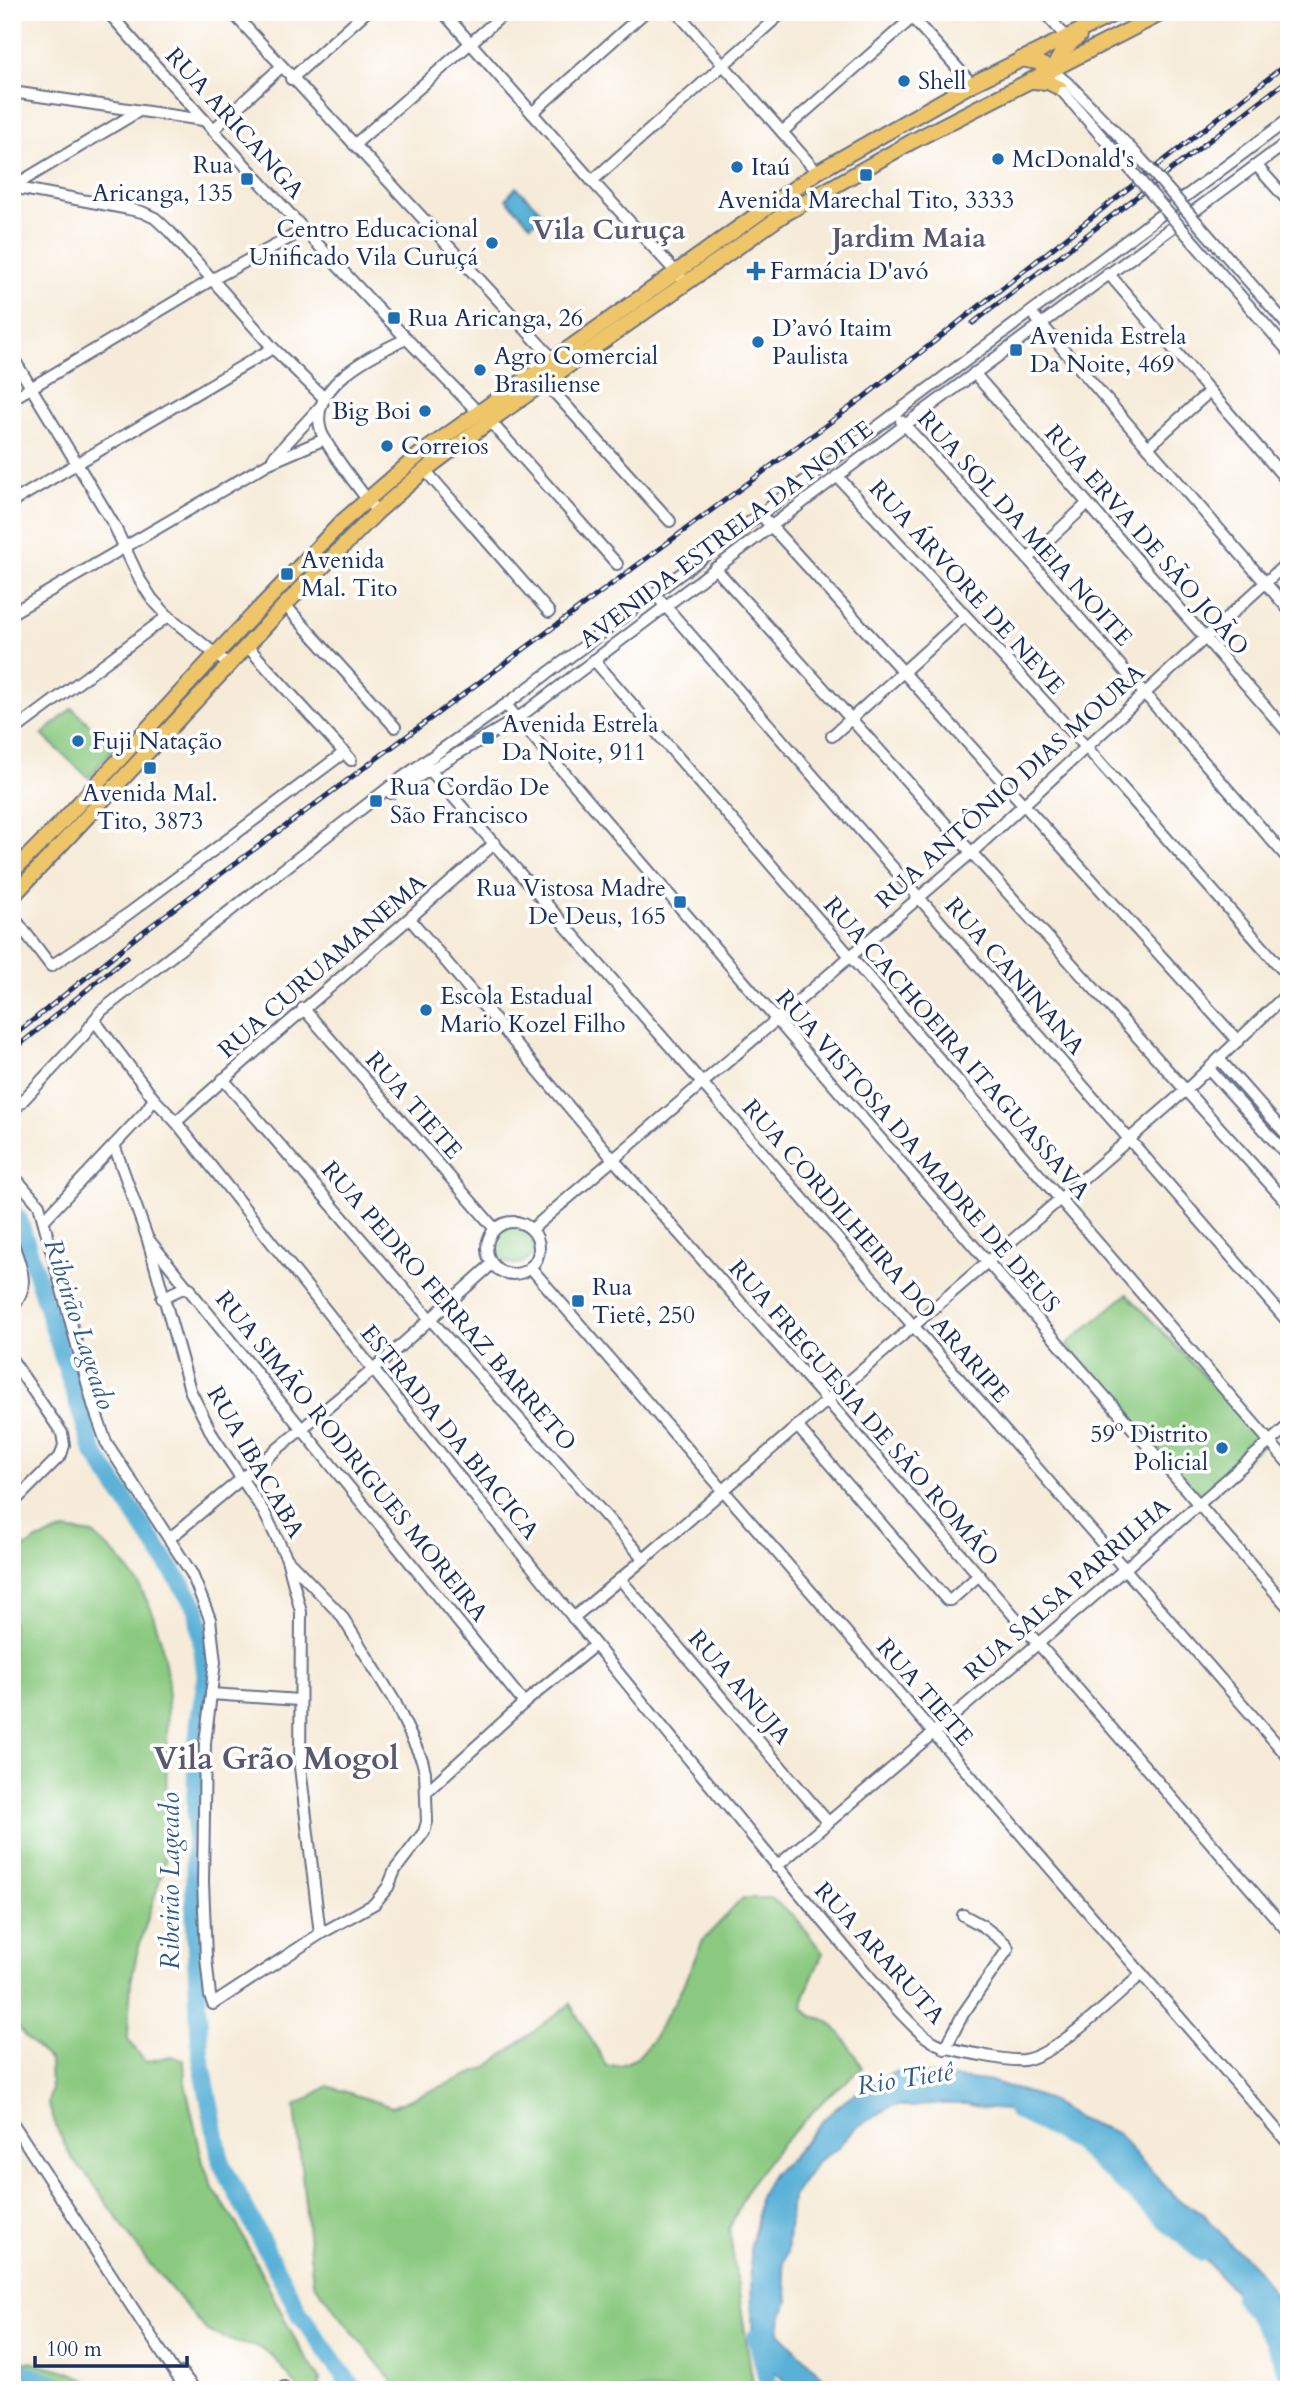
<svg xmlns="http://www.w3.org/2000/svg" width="1301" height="2402" font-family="Cardo,serif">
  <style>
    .green { fill: #8bc980; stroke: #537c6f; stroke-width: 2 }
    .water { fill: #5ab1d7; stroke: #3a709a; stroke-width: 2 }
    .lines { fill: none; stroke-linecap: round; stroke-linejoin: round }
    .river { stroke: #5ab1d7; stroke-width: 18 }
    .minor-casing { stroke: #687189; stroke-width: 14 }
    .major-casing { stroke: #687189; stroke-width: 18 }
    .minor { stroke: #fff; stroke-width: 10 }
    .major { stroke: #eec569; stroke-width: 14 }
    .rail-casing { stroke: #1b2f5e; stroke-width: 5 }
    .rail { stroke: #fff; stroke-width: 2.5; stroke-dasharray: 8; stroke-linecap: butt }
    .minor-bridge-casing { stroke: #687189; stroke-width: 14; stroke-linecap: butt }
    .minor-bridge { stroke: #fff; stroke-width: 10 }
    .poi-dot { fill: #1f6fb2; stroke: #fff; stroke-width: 2.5 }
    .labels { text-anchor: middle; stroke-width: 7; stroke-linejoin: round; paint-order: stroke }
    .poi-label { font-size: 24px; fill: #1b2f5e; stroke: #fff; text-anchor: start }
    .street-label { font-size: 24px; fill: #1b2f5e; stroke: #fff }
    .water-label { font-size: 26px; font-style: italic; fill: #315c88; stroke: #fff }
    .quarter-label { font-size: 28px; font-weight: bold; fill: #5b596f; stroke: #fff }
    .district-label { font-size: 32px; font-weight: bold; fill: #5b596f; stroke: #fff }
  </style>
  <rect width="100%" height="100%" fill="#fff"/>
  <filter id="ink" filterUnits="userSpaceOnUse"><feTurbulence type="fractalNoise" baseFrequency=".0143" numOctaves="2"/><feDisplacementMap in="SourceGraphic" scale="14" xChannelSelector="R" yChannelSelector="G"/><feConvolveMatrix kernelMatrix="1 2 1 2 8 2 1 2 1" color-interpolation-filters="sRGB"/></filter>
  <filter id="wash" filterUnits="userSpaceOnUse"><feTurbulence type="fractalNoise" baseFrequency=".00686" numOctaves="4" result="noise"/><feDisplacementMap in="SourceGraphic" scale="28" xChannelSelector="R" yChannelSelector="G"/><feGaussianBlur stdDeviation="1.57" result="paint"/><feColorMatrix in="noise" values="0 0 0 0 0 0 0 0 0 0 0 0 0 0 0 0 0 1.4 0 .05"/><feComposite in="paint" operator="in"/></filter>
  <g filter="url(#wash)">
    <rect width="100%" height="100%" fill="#f6ebd8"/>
    <!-- green -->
    <g class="green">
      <path d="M72,708L114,747L89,778L42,735Z"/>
      <circle cx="515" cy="1245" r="19"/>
      <path d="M1127,1294L1266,1442L1199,1498L1066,1345Z"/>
      <path d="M65,1530L93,1534L120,1559L138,1583L152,1611L161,1641L168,1681L165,1863L137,1953L131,1982L129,2010L128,2039L145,2062L171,2056L184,2059L185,2083L203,2163L214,2190L235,2221L298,2345L320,2379L319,2390H300L276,2360L259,2347L237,2343L207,2331L144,2257L91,2180L71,2157L58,2131L48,2104L51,2090L50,2061L27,2039L12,2019V1556L37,1540Z"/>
      <path d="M743,1898H771L794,1916L823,1953L805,1994L803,2008C815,2022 816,2014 827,2021C839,2028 856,2056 862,2068L824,2100L780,2146L749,2186L729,2229L754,2390H399L313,2282L295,2106L328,2086L392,2107L486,2068L570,2004L607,2066L621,2065L637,2058L651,2042L679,1994L703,1940Z"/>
      <path d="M30,2362C56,2368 79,2371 99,2390H12V2363Z"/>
    </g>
    <!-- water -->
    <g class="water">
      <path d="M516,187L544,214L531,225L506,199Z"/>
      <path d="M897,2071L994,2082L1047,2099L1079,2119L1118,2133L1132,2151L1179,2201L1204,2214L1230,2244L1250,2261L1280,2301L1289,2318V2377L1271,2327L1251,2309L1192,2246L1178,2227L1153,2207L1138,2186L1106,2157L1063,2127L1033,2120L1017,2111L983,2108L967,2104H933L913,2107L894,2105L855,2128L836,2149L816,2163L792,2197L787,2252L783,2263L788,2301L781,2316L779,2333L836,2390H793L782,2378L765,2366L753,2342L750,2250L757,2221L759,2197L773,2173L788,2161L825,2118L846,2100L870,2084Z"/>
    </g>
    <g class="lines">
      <!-- river -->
      <g class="river">
        <path d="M12,1212L19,1220L93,1451L197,1608L206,1679L199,1720L196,1760L194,1902L200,2053L221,2163L300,2314L354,2390"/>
        <path d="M1016,2110L1076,2141L1201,2252"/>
        <path d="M1242,2295L1273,2339L1289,2376"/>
        <path d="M756,2336L770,2390"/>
        <path d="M12,2369L71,2390"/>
      </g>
    </g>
  </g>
  <g filter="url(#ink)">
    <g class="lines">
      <defs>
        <g id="minor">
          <path d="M108,12C228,148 350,283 478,412"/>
          <path d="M232,12L553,359"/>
          <path d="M443,12L592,181L687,284"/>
          <path d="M677,12L817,172"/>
          <path d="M907,12L972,84"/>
          <path d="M1044,12L1066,37"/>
          <path d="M1052,70L1071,86"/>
          <path d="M291,79L366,12"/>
          <path d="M12,92L203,120"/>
          <path d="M532,113L645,12"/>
          <path d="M213,130L281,67"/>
          <path d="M782,132L919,12"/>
          <path d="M354,145L506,12"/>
          <path d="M1257,166L1289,202"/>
          <path d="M592,181L783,12"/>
          <path d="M12,187L124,208L142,212L155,218L170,232L273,348L325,399"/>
          <path d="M12,187L139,111"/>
          <path d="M1108,273L1289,483"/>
          <path d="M1036,318L1289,610"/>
          <path d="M12,356L114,525L140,580L152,599L168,616L229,665"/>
          <path d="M974,373L1289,734"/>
          <path d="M545,382L670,521"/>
          <path d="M12,399L213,279L304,230"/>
          <path d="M490,421L617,564"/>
          <path d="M901,421L1028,559L1289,860"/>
          <path d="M1148,447L1210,391"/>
          <path d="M273,458L321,406"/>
          <path d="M425,470L549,612"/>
          <path d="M837,476L1086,747L1289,977"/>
          <path d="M12,502L273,348"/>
          <path d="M377,512C364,495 327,449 321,431C307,386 373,354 406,339"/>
          <path d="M760,514L1238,1041"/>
          <path d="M1028,559L1087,504"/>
          <path d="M715,568L1289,1205"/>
          <path d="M661,601L1289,1323"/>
          <path d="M285,605L395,727"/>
          <path d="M12,613L269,463L325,439"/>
          <path d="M247,646L351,760"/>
          <path d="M594,660L1289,1464"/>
          <path d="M506,705L776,1019L1289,1608"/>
          <path d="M12,732L168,616"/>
          <path d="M832,736L965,616"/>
          <path d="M423,762L1289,1758"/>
          <path d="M391,793L518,718L905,425L1289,141"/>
          <path d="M12,915L51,966L128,914L345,752"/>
          <path d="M410,919L613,1159L827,1400L1289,1933"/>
          <path d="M303,1008L495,1229"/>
          <path d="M94,1020L154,1099L176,1122C412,1420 650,1716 895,2007C928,2042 933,2047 981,2055C995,2058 1010,2061 1024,2060C1057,2055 1116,1996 1142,1974"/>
          <path d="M1219,1059L1285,1133"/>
          <path d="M1209,1069L1289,1157"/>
          <path d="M223,1079L430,1319L644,1559"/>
          <path d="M12,1112L84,1035L101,1011L396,782L512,700L1289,119"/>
          <path d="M176,1122C281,1027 390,937 495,843"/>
          <path d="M114,1145L147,1237L190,1390L213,1436L264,1512L287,1559L301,1612L300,1767L320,1934"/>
          <path d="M12,1174L39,1205L94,1408L106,1442L192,1574L210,1619L215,1662L205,1743L203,1882L206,1957L210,1996L213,2004L320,1934L374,1904L388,1887L395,1870L424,1832L427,1822L425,1772L422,1760L395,1702L341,1615L287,1559"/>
          <path d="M44,1220L145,1112L154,1099"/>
          <circle cx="513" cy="1248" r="26"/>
          <path d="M532,1229L971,853L1289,561"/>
          <path d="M148,1239L524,1703"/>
          <path d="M12,1241C20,1265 32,1287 12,1308"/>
          <path d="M530,1267L1289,2144"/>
          <path d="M162,1298L181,1289L190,1288"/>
          <path d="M12,1360L62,1433L64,1445L61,1455L12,1504"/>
          <path d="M797,1426L947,1600H951L979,1575"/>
          <path d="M170,1538L380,1364L492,1264"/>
          <path d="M620,1579L828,1822"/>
          <path d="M573,1618L644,1559L1186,1090L1289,992"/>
          <path d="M211,1694L299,1700"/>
          <path d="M426,1792L524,1703L595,1645"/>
          <path d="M776,1867L1095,1595L1289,1425"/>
          <path d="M945,2049L963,2014L1008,1949L1006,1944L983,1926L963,1915"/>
          <path d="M12,2122L186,2390"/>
          <path d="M182,2373L195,2390"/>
          <path d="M281,2390L284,2387"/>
        </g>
        <g id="major">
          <path d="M1021,59L1037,62L1052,70L1064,49L1079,36"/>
          <path d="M1031,81L1048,82L1060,88"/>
          <path d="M12,872L60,824L216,654L343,521L419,455L817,172L972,84L1118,12"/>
          <path d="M12,897L285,605L377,512L425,470L498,415L783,215L913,141L1164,12"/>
        </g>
      </defs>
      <!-- minor casing -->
      <use href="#minor" class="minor-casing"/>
      <!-- major casing -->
      <use href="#major" class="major-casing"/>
      <!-- minor -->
      <use href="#minor" class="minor"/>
      <!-- major -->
      <use href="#major" class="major"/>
      <defs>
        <g id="rail">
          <path d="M973,323L1289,79"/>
          <path d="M12,1037L144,931L860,400L1289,62"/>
          <path d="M12,1051L127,957"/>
        </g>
      </defs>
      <!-- rail casing -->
      <use href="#rail" class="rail-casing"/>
      <!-- rail -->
      <use href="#rail" class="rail"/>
      <defs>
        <g id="minor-bridge">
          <path d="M1071,86L1141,159L1289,327"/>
          <path d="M1063,92L1289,352"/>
        </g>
      </defs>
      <!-- minor-bridge casing -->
      <use href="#minor-bridge" class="minor-bridge-casing"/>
      <!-- minor-bridge -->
      <use href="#minor-bridge" class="minor-bridge"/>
    </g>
  </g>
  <!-- markers -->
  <g class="poi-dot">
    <circle cx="904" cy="81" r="7"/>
    <circle cx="998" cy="159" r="7"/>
    <circle cx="737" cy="167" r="7"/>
    <rect x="859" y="168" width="14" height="14" rx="3.5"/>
    <rect x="240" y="172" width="14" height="14" rx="3.5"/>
    <circle cx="492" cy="243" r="7"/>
    <path d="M752.5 260.5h7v7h7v7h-7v7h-7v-7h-7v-7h7z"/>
    <rect x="387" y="311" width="14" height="14" rx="3.5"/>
    <circle cx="758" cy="342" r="7"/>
    <rect x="1009" y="343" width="14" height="14" rx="3.5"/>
    <circle cx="480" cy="370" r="7"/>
    <circle cx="425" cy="411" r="7"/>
    <circle cx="387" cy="446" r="7"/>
    <rect x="280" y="567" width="14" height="14" rx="3.5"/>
    <rect x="481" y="731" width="14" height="14" rx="3.5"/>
    <circle cx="78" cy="741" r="7"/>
    <rect x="143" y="761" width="14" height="14" rx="3.5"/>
    <rect x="369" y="794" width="14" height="14" rx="3.5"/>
    <rect x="673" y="895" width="14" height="14" rx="3.5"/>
    <circle cx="426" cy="1010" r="7"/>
    <rect x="571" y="1294" width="14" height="14" rx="3.5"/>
    <circle cx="1222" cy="1448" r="7"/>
  </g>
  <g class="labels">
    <!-- poi labels -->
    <g class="poi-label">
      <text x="918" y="89">Shell</text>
      <text x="1012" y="167">McDonald's</text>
      <text x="233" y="173" text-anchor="end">Rua<tspan x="233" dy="28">Aricanga, 135</tspan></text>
      <text x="751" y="175">Itaú</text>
      <text x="866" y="208" text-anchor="middle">Avenida Marechal Tito, 3333</text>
      <text x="478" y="237" text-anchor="end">Centro Educacional<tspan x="478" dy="28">Unificado Vila Curuçá</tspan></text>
      <text x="770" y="279">Farmácia D'avó</text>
      <text x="408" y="326">Rua Aricanga, 26</text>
      <text x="772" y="336">D’avó Itaim<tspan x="772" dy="28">Paulista</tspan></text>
      <text x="1030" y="344">Avenida Estrela<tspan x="1030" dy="28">Da Noite, 469</tspan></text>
      <text x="494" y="364">Agro Comercial<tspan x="494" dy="28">Brasiliense</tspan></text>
      <text x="411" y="419" text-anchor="end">Big Boi</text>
      <text x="401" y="454">Correios</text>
      <text x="301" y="568">Avenida<tspan x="301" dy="28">Mal. Tito</tspan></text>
      <text x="502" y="732">Avenida Estrela<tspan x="502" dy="28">Da Noite, 911</tspan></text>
      <text x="92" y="749">Fuji Natação</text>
      <text x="390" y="795">Rua Cordão De<tspan x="390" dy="28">São Francisco</tspan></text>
      <text x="150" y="801" text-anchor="middle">Avenida Mal.<tspan x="150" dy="28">Tito, 3873</tspan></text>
      <text x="666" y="896" text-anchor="end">Rua Vistosa Madre<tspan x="666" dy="28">De Deus, 165</tspan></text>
      <text x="440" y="1004">Escola Estadual<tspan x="440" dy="28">Mario Kozel Filho</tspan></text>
      <text x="592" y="1295">Rua<tspan x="592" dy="28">Tietê, 250</tspan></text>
      <text x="1208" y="1442" text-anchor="end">59º Distrito<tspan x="1208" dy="28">Policial</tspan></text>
    </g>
    <!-- street labels -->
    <g class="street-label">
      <text transform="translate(235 123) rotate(48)" y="8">RUA ARICANGA</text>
      <text transform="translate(1025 528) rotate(48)" y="8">RUA SOL DA MEIA NOITE</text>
      <text transform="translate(726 534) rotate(-37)" y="8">AVENIDA ESTRELA DA NOITE</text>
      <text transform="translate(1147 540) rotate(49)" y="8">RUA ERVA DE SÃO JOÃO</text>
      <text transform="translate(967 587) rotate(48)" y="8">RUA ÁRVORE DE NEVE</text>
      <text transform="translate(1010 786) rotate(-42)" y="8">RUA ANTÔNIO DIAS MOURA</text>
      <text transform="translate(322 966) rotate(-41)" y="8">RUA CURUAMANEMA</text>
      <text transform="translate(1015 976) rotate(49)" y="8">RUA CANINANA</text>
      <text transform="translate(957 1048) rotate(49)" y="8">RUA CACHOEIRA ITAGUASSAVA</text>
      <text transform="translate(414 1105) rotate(49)" y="8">RUA TIETE</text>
      <text transform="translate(918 1151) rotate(49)" y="8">RUA VISTOSA DA MADRE DE DEUS</text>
      <text transform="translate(876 1251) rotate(49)" y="8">RUA CORDILHEIRA DO ARARIPE</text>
      <text transform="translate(449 1306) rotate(49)" y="8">RUA PEDRO FERRAZ BARRETO</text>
      <text transform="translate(864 1413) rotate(49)" y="8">RUA FREGUESIA DE SÃO ROMÃO</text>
      <text transform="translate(450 1432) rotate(51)" y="8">ESTRADA DA BIACICA</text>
      <text transform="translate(352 1456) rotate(51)" y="8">RUA SIMÃO RODRIGUES MOREIRA</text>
      <text transform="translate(256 1462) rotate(60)" y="8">RUA IBACABA</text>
      <text transform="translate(1067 1589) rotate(-41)" y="8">RUA SALSA PARRILHA</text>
      <text transform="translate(740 1687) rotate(49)" y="8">RUA ANUJA</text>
      <text transform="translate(925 1692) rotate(49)" y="8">RUA TIETE</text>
      <text transform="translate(880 1953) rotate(48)" y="8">RUA ARARUTA</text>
    </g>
    <!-- water labels -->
    <g class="water-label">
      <text transform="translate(80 1324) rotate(72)" y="9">Ribeirão Lageado</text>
      <text transform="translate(170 1881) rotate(-90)" y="9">Ribeirão Lageado</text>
      <text transform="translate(905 2078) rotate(-9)" y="9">Rio Tietê</text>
    </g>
    <!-- quarter labels -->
    <g class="quarter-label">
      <text x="609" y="239">Vila Curuça</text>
      <text x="909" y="247">Jardim Maia</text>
    </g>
    <!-- district labels -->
    <g class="district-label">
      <text x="276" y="1769">Vila Grão Mogol</text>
    </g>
  </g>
  <!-- margin -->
  <rect width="1301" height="2402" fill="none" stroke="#fff" stroke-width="42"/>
  <!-- scale -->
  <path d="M35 2356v10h152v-10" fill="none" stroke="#1b2f5e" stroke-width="3.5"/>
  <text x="46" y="2356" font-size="21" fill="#1b2f5e" stroke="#ffffff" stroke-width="5" paint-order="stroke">100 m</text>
</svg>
